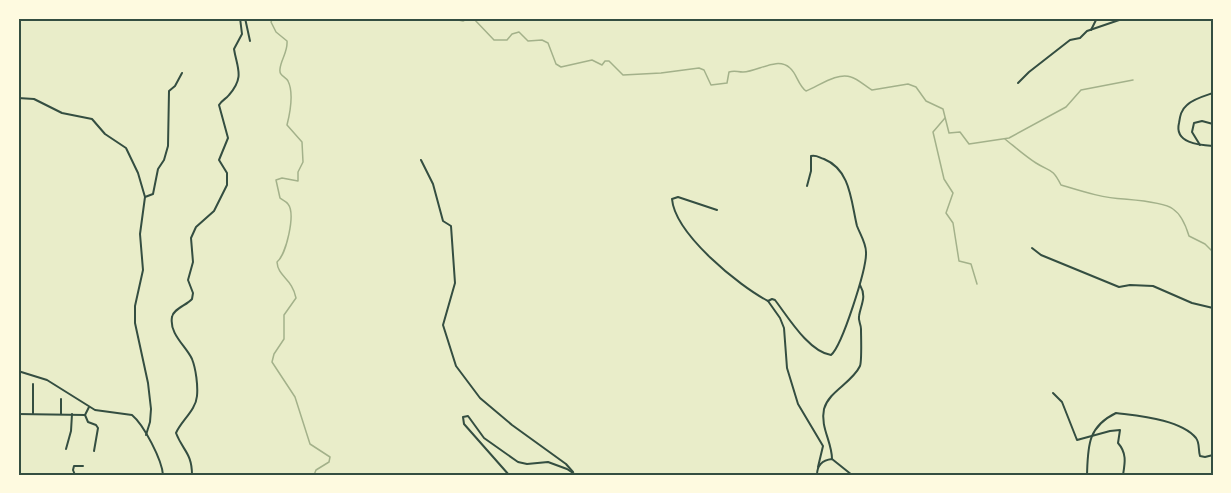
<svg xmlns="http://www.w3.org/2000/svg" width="1231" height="493" font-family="Karla,sans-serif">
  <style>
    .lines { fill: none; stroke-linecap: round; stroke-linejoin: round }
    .stream { stroke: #a3b18a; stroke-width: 1.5 }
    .minor { stroke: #344e41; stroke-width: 2 }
    .tertiary { stroke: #344e41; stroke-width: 2 }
    .neatline { fill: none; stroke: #344e41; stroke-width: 2 }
  </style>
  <rect width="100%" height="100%" fill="#e9edc9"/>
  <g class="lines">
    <!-- stream -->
    <g class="stream">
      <path d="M273,18L271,22L276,32L287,41C288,52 281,59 280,69C279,76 285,76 288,81C294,93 290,113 287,125L302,142L303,162L298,172V181L282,178L276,180L280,198C282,200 286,201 288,204C296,214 286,255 277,262C278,277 292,278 296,298L284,315V339L274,354L272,362L295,397L310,444L330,457L329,462L316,470L314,475"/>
      <path d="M449,18L463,21L469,18"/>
      <path d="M473,18L494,40H507L512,34L519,32L528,41L542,40L548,43L556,64L561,67L592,60L602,65L605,61H609L623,75L661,73L699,68L704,70L711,85L727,83L729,72C735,70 737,72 743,72C758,72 777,56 790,68C797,74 798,85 806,91C819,86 837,72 851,77C858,79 865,86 872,90L908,84L916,87L926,101L943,109L949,133L960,132L969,144L1009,138L1066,107L1081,90L1133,80"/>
      <path d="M945,118L933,132L944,179L953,193L946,213L953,223L959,261L971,264L977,284"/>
      <path d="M1005,139C1015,147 1025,156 1036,163C1050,172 1052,167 1061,185C1081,191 1102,198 1124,199C1135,200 1164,202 1173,209C1182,215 1186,226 1189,236L1205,244L1213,252"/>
    </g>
    <!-- minor -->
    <g class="minor">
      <path d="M245,18L250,41"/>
      <path d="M1091,30L1097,18"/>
      <path d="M1018,83L1029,72L1070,40L1080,38L1087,31L1125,18"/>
      <path d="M1213,93C1204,96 1193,99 1187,105C1181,110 1180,116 1179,123C1174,143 1199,145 1213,146"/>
      <path d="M18,98L34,99L62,113L92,119L105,134L126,148L138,173L145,197L140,234L143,270L135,306V323L148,383L151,409L150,422L146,435"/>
      <path d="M1200,145L1192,132L1194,123L1202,121L1213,124"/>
      <path d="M421,160L433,184L443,221L451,226L455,283L443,325L456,366L480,398L512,425L566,464L573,472"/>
      <path d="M807,186L811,171V156C817,155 818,157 824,159C851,170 851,202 857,226C860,234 866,243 866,252C867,268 842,346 831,355C809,352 788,317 775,300L772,299L768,301L780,318L784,328L787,368L798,404L823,446L818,467"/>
      <path d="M145,197L153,194L158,169L164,160L168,146L169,91L175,86L182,73"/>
      <path d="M717,210L678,197L672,199C675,234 739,286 768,301"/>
      <path d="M1032,248L1041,255L1119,287L1130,285L1153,286L1192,303L1213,308"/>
      <path d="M1053,393L1062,402L1077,440L1110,431L1120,430L1118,443C1127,453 1125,463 1123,475"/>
      <path d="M18,414L85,415L89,407"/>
      <path d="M33,414V384"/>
      <path d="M61,414V399"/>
      <path d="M85,415L88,422L96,425L98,428L94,451"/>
      <path d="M66,449L71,431L72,414"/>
      <path d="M832,459C832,442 820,427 824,409C829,391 852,383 860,366C862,361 861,337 861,329C861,324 858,321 859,316C861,304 867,297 860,285"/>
      <path d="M75,475L73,470L74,466H83"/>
      <path d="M192,475C192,453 183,451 176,433C181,421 196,410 197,396C198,386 196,369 192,359C186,346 169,334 172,317C173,309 187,305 192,299L193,293L188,280L193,262L191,238L196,227L214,211L227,185V173L219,160L228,138L219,105C222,100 226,99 229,95C245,77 237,68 234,49L242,34L240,18"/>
    </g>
    <!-- tertiary -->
    <g class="tertiary">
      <path d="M18,371L47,380L95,410L132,415C144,425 162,460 163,475"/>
      <path d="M509,475L464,424L463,417L468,416L484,438L518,462L527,464L548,462L567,469L576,475"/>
      <path d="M817,475C817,465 823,460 832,459L852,475"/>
      <path d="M1087,475C1088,447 1087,427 1116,413C1138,416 1180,419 1196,438C1200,443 1198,450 1200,456L1205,457L1213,455"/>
    </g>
  </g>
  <!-- border -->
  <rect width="1231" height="493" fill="none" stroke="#fefae0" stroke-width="39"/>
  <rect x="20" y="20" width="1192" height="454" class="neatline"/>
</svg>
